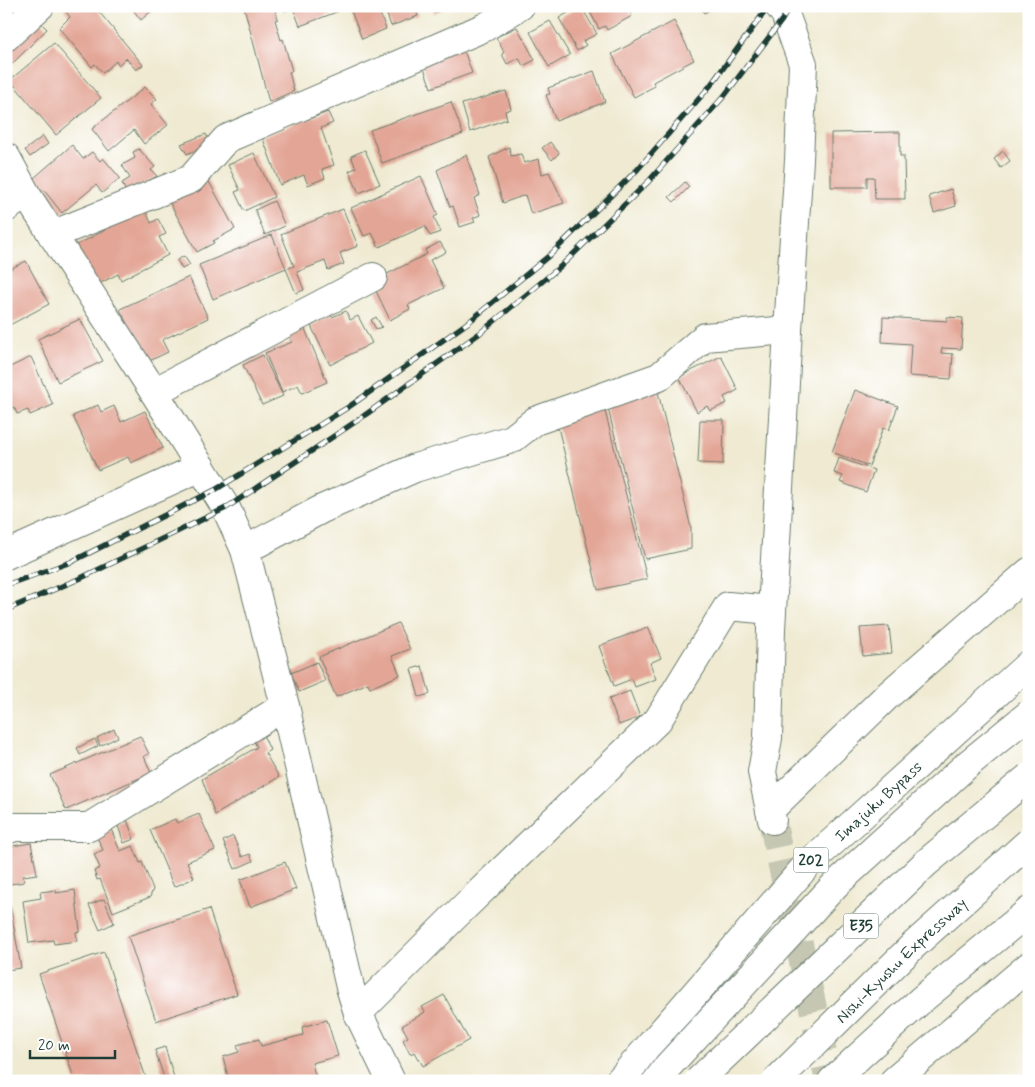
<svg xmlns="http://www.w3.org/2000/svg" width="1035" height="1087" font-family="Mynerve,sans-serif">
  <style>
    .lines { fill: none; stroke-linecap: round; stroke-linejoin: round }
    .stream { stroke: #6ea3db; stroke-width: 9 }
    .building { fill: #e3a595 }
    .minor-tunnel { stroke: #c5c7b2; stroke-width: 28; stroke-dasharray: 28 14; stroke-linecap: butt }
    .minor-casing { stroke: #687a6b; stroke-width: 30 }
    .highway-casing { stroke: #687a6b; stroke-width: 30 }
    .minor { stroke: #fff; stroke-width: 28 }
    .highway { stroke: #fff; stroke-width: 28 }
    .rail-casing { stroke: #1f3d34; stroke-width: 5.5 }
    .rail { stroke: #fff; stroke-width: 4; stroke-dasharray: 11; stroke-linecap: butt }
    .highway-bridge-casing { stroke: #687a6b; stroke-width: 30; stroke-linecap: butt }
    .highway-bridge { stroke: #fff; stroke-width: 28 }
    .labels { text-anchor: middle; stroke-width: 4; stroke-linejoin: round; paint-order: stroke }
    .shield { fill: #fff; stroke: #627771; stroke-width: 1 }
    .shield-label { font-size: 15px; font-weight: bold; fill: #1f3d34 }
    .street-label { font-size: 16px; fill: #1f3d34; stroke: #fff }
  </style>
  <rect width="100%" height="100%" fill="#fff"/>
  <filter id="ink" filterUnits="userSpaceOnUse"><feTurbulence type="fractalNoise" baseFrequency=".02" numOctaves="2"/><feDisplacementMap in="SourceGraphic" scale="10" xChannelSelector="R" yChannelSelector="G"/><feConvolveMatrix kernelMatrix="1 2 1 2 8 2 1 2 1" color-interpolation-filters="sRGB"/></filter>
  <filter id="wash" filterUnits="userSpaceOnUse"><feTurbulence type="fractalNoise" baseFrequency=".0096" numOctaves="4" result="noise"/><feDisplacementMap in="SourceGraphic" scale="20" xChannelSelector="R" yChannelSelector="G"/><feGaussianBlur stdDeviation="1.12" result="paint"/><feColorMatrix in="noise" values="0 0 0 0 0 0 0 0 0 0 0 0 0 0 0 0 0 1.4 0 .05"/><feComposite in="paint" operator="in"/></filter>
  <g filter="url(#wash)">
    <rect width="100%" height="100%" fill="#efead1"/>
    <g class="lines">
      <!-- stream -->
      <path class="stream" d="M756,6L758,11"/>
    </g>
    <g id="blocks">
      <!-- building -->
      <g class="building">
        <path d="M67,6H89L92,10L95,7L143,65L136,70L126,58L118,65L116,61L103,73L95,64L92,67L59,28L70,17L64,9Z"/>
        <path d="M130,6H157L141,20Z"/>
        <path d="M248,6H274L278,19L275,20L281,40L283,39L292,71L289,72L294,91L269,102L244,7Z"/>
        <path d="M283,6H337L339,11L300,26L293,8L285,11Z"/>
        <path d="M349,6H377L386,29L362,39Z"/>
        <path d="M384,6H414L418,16L391,26Z"/>
        <path d="M432,6H449L434,13Z"/>
        <path d="M580,6H581L597,34L583,41L586,45L577,51L559,18Z"/>
        <path d="M587,6H627L632,16L607,30L605,26L599,29Z"/>
        <path d="M700,6H716L704,13Z"/>
        <path d="M903,6H914V10L904,11Z"/>
        <path d="M32,14L47,29L6,70V40Z"/>
        <path d="M550,21L570,55L549,67L530,32Z"/>
        <path d="M674,21L694,60L653,82L655,86L634,97L612,54Z"/>
        <path d="M517,27L535,60L523,66L519,58L507,64L502,54L504,52L496,37Z"/>
        <path d="M54,43L101,98L56,135L10,80Z"/>
        <path d="M462,45L472,73L431,88L421,60Z"/>
        <path d="M594,71L605,102L556,121L546,95L550,94L548,88Z"/>
        <path d="M145,87L157,99L151,104L168,125L144,144L134,130L109,151L92,129Z"/>
        <path d="M506,91L511,109L505,111L507,119L470,132L462,104Z"/>
        <path d="M451,102L463,134L382,163L370,130Z"/>
        <path d="M328,112L333,123L321,128L334,165L322,169L325,178L308,185L304,175L280,185L262,136Z"/>
        <path d="M900,132V156H904L905,199H875L874,177H867V187H831V133Z"/>
        <path d="M206,134L210,144L187,154L181,144Z"/>
        <path d="M43,136L48,144L30,157L25,150Z"/>
        <path d="M550,142L559,153L552,160L542,148Z"/>
        <path d="M72,145L83,159L92,152L100,161L103,158L120,178L102,193L96,185L62,213L43,189L37,194L27,184Z"/>
        <path d="M509,147L511,156L521,154L524,163L539,159L542,174L549,172L564,203L531,214L525,195L503,203L489,157Z"/>
        <path d="M139,149L155,167L151,170L157,176L127,194L122,183L130,178L122,165L135,158L133,152Z"/>
        <path d="M365,150L380,184L359,193L349,171L356,168L351,156Z"/>
        <path d="M1003,151L1010,161L1001,168L994,159Z"/>
        <path d="M254,153L274,197L244,211L235,192L240,190L228,165Z"/>
        <path d="M466,155L480,195L474,198L480,215L473,218L475,222L460,227L453,206L450,207L437,170Z"/>
        <path d="M421,176L438,215L434,217L440,232L430,236L425,226L379,247L372,233L364,236L351,208Z"/>
        <path d="M207,178L235,229L213,241L214,243L197,252L168,200Z"/>
        <path d="M685,182L689,187L674,202L669,197Z"/>
        <path d="M951,189L956,206L934,213L929,196Z"/>
        <path d="M274,201L285,226L265,235L255,210Z"/>
        <path d="M145,209L151,223L158,219L166,234L159,237L168,255L121,280L118,274L91,288L71,248Z"/>
        <path d="M343,209L358,246L340,253L344,264L328,270L325,261L297,272L304,290L296,293L286,269L294,266L281,234Z"/>
        <path d="M272,235L286,268L213,299L199,265Z"/>
        <path d="M440,242L446,252L430,260L444,288L408,305L410,309L390,320L376,291L384,287L379,278L427,254L425,250Z"/>
        <path d="M184,256L190,265L182,269L177,260Z"/>
        <path d="M26,261L49,304L6,327V271Z"/>
        <path d="M189,277L208,318L162,340L168,352L145,363L120,309Z"/>
        <path d="M346,311L350,320L358,316L372,343L330,365L311,326L331,315L332,317Z"/>
        <path d="M376,317L382,327L376,329L371,320Z"/>
        <path d="M883,317L947,321V317L963,318L961,349L942,348L941,353L953,354L951,379L909,376L911,344L882,342Z"/>
        <path d="M80,319L103,361L58,382L38,339Z"/>
        <path d="M305,329L327,382L302,393L298,385L282,392L265,353L292,342L289,336Z"/>
        <path d="M263,355L283,396L262,405L243,365Z"/>
        <path d="M721,356L738,390L724,397L727,403L710,411L707,406L697,412L679,377Z"/>
        <path d="M31,357L53,405L30,415L28,410L17,414L14,407L6,411V363L8,368Z"/>
        <path d="M657,388L691,528V549L645,559L606,400Z"/>
        <path d="M855,390L898,406L889,430L883,428L869,466L832,452Z"/>
        <path d="M98,405L101,412L114,406L121,422L145,411L163,448L131,463L128,457L98,470L73,416Z"/>
        <path d="M604,407L647,579L598,590L556,419Z"/>
        <path d="M700,420H724L723,464L698,463Z"/>
        <path d="M839,458L874,470L866,492L840,482L843,476L834,473Z"/>
        <path d="M398,623L410,649L392,656L400,675L370,688L368,683L336,697L319,657Z"/>
        <path d="M889,626L892,653L863,656L860,628Z"/>
        <path d="M648,627L661,658L650,663L656,679L635,687L632,679L614,686L599,646Z"/>
        <path d="M317,662L325,681L299,692L291,673Z"/>
        <path d="M422,666L430,694L419,697L411,669Z"/>
        <path d="M630,691L640,717L619,725L609,699Z"/>
        <path d="M114,729L118,737L100,746L97,738Z"/>
        <path d="M263,735L270,750L265,753L279,777L215,815L202,779L257,747L254,741Z"/>
        <path d="M140,736L149,754L144,756L151,773L66,810L50,775Z"/>
        <path d="M95,739L98,746L80,755L77,748Z"/>
        <path d="M199,814L215,850L187,862L194,878L174,887L150,830L175,819L177,823Z"/>
        <path d="M127,820L134,839L124,843L117,823Z"/>
        <path d="M111,829L120,851L133,846L140,863L142,862L153,889L150,897L113,912L100,879L97,880L94,871L100,868L94,854L103,850L96,835Z"/>
        <path d="M233,836L242,857L250,854L253,861L235,869L223,841Z"/>
        <path d="M31,843L37,874L23,876L24,882L11,884L9,871H6V847Z"/>
        <path d="M285,862L296,889L250,907L240,880Z"/>
        <path d="M56,890V893L75,890L80,931L76,932L77,941L54,944L53,940L29,943L23,901L41,898L40,892Z"/>
        <path d="M104,899L114,923L100,930L89,905Z"/>
        <path d="M10,905L21,968L6,970V906Z"/>
        <path d="M209,909L237,994L156,1021L128,936Z"/>
        <path d="M104,952L147,1081H75L39,974Z"/>
        <path d="M444,995L469,1040L423,1066L415,1052L410,1054L403,1040L408,1037L402,1026L425,1012L422,1007Z"/>
        <path d="M327,1020L338,1056L312,1063L316,1079L309,1081H229L223,1057L239,1052L237,1045L259,1039L261,1046L303,1035L302,1027Z"/>
        <path d="M165,1047L175,1081H165L155,1050Z"/>
      </g>
    </g>
  </g>
  <g filter="url(#ink)">
    <use href="#blocks" fill-opacity="0" stroke="#687a6b" stroke-width="1"/>
    <g class="lines">
      <!-- minor-tunnel -->
      <path class="minor-tunnel" d="M772,820L829,1081"/>
      <defs>
        <g id="minor">
          <path d="M6,37L40,6"/>
          <path d="M6,157L26,194L154,392L226,508L245,550L285,706L350,987L358,1013L391,1081"/>
          <path d="M6,208L26,194"/>
          <path d="M52,235L191,179L226,139L485,27L520,6"/>
          <path d="M154,392L373,277"/>
          <path d="M245,550L322,509L415,468L512,439L535,421L659,377L705,337L788,330"/>
          <path d="M6,555L201,467"/>
          <path d="M770,810L886,697L1029,572"/>
          <path d="M772,820L762,772L768,738L771,629L788,330L799,160L803,64L785,14L779,6"/>
          <path d="M6,830L15,827H89L285,706"/>
          <path d="M358,1013L454,917L658,720L728,606L772,610"/>
        </g>
        <g id="highway">
          <path id="s1" d="M619,1081L807,865L1029,664"/>
          <path d="M832,1081L921,1000L1029,911"/>
          <path d="M894,1081L1029,966"/>
        </g>
      </defs>
      <!-- minor casing -->
      <use href="#minor" class="minor-casing"/>
      <!-- highway casing -->
      <use href="#highway" class="highway-casing"/>
      <!-- minor -->
      <use href="#minor" class="minor"/>
      <!-- highway -->
      <use href="#highway" class="highway"/>
      <defs>
        <g id="rail">
          <path d="M6,585L71,562L215,490L350,406L470,321L551,254L637,170L710,86L769,6"/>
          <path d="M6,610L81,578L226,508L358,420L480,333L561,266L648,182L725,95L782,20L790,6"/>
        </g>
      </defs>
      <!-- rail casing -->
      <use href="#rail" class="rail-casing"/>
      <!-- rail -->
      <use href="#rail" class="rail"/>
      <defs>
        <g id="highway-bridge">
          <path d="M657,1081L668,1066L835,885L968,764L1029,714"/>
          <path d="M698,1081L926,863L1029,777"/>
          <path id="s2" d="M776,1081L914,945L1029,842"/>
        </g>
      </defs>
      <!-- highway-bridge casing -->
      <use href="#highway-bridge" class="highway-bridge-casing"/>
      <!-- highway-bridge -->
      <use href="#highway-bridge" class="highway-bridge"/>
    </g>
  </g>
  <g class="labels">
    <!-- shield labels -->
    <g class="shield">
      <rect x="793.5" y="847.5" width="35" height="25" rx="4"/>
      <rect x="843.5" y="913.5" width="35" height="25" rx="4"/>
    </g>
    <g class="shield-label">
      <text x="811" y="865">202</text>
      <text x="861" y="931">E35</text>
    </g>
    <!-- street labels -->
    <g class="street-label">
      <text dy="6" stroke="none"><textPath href="#s1" startOffset="382">Imajuku Bypass</textPath></text>
      <text dy="6" stroke="none"><textPath href="#s2" startOffset="174">Nishi-Kyushu Expressway</textPath></text>
    </g>
  </g>
  <!-- margin -->
  <rect width="1035" height="1087" fill="none" stroke="#fff" stroke-width="25"/>
  <!-- scale -->
  <path d="M30 1050v8h85v-8" fill="none" stroke="#1f3d34" stroke-width="2.5"/>
  <text x="38" y="1050" font-size="15" fill="#1f3d34" stroke="#ffffff" stroke-width="4" paint-order="stroke">20 m</text>
</svg>
